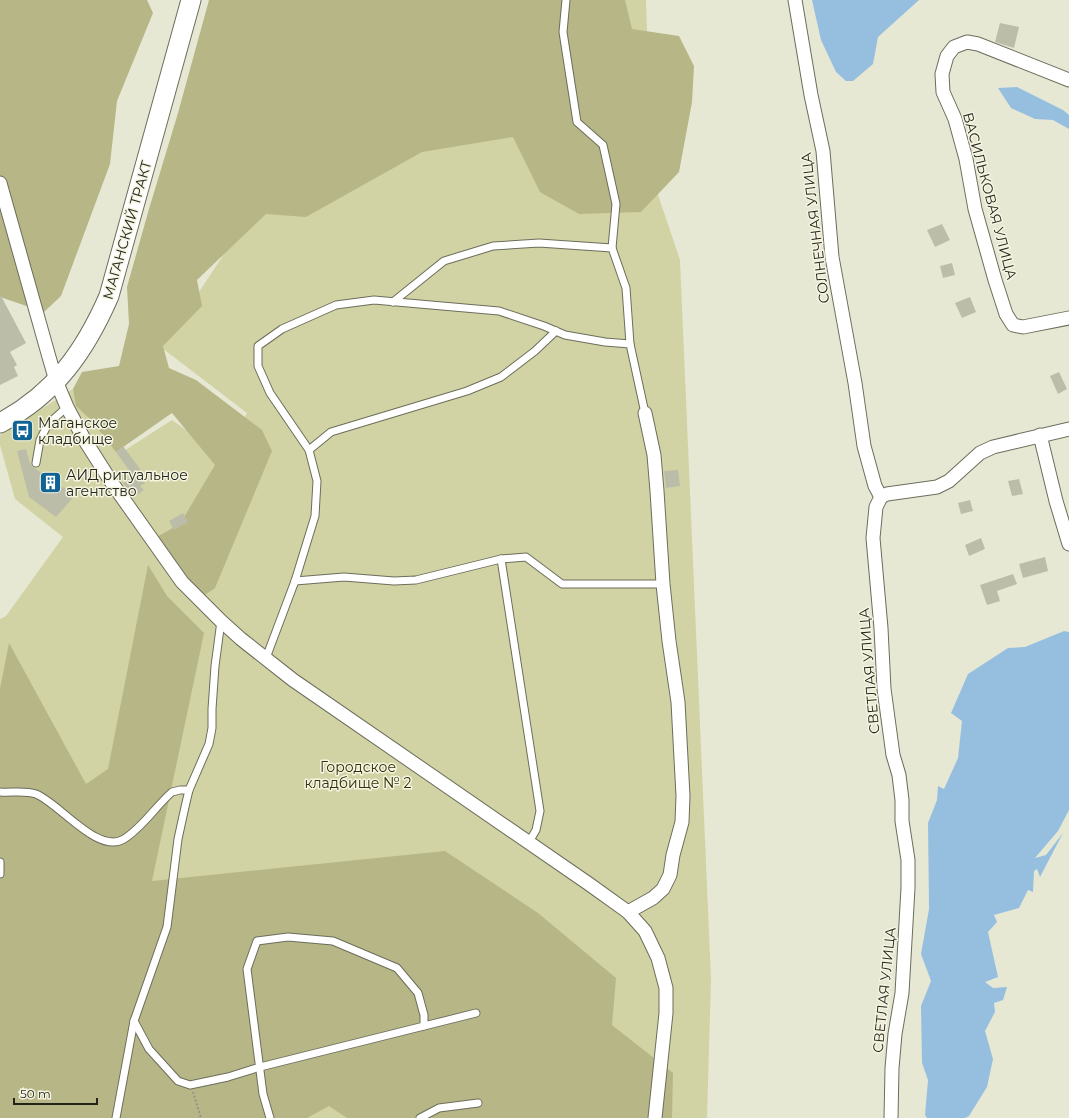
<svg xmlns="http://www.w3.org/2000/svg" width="1069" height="1118" font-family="Montserrat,sans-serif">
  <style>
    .green { fill: #d2d3a4 }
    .forest { fill: #b6b687 }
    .water { fill: #96bfdf }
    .building { fill: #bcbda9 }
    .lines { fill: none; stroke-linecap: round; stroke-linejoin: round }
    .service-casing { stroke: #6d6d5c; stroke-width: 9 }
    .minor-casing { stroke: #6d6d5c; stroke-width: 15 }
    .secondary-casing { stroke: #6d6d5c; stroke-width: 21 }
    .path { stroke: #949586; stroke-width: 2; stroke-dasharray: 2 2; stroke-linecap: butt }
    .service { stroke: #fff; stroke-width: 7 }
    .minor { stroke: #fff; stroke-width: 13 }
    .secondary { stroke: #fff; stroke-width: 19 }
    .labels { text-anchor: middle; stroke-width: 3; stroke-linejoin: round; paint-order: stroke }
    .street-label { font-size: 14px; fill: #23241c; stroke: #f5f5e1 }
    .poi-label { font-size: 14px; fill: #23241c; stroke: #f5f5e1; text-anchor: start }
    .park-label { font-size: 14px; fill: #31300a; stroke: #f5f5e1 }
  </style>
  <rect width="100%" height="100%" fill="#e7e8d4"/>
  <!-- green -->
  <path class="green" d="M233,0H646L652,177L680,260L711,979L707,1118H0V619L6,616L63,537L15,499L0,445V435L73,389L76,400L122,452L172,420L225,458L247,413L162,348L251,213Z"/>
  <!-- forest -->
  <g class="forest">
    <path d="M0,0H147L153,13L117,101L110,164L61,296L44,312L0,297Z"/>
    <path d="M209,0H625L632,29L679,36L694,66L692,102L679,172L641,212L579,214L540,192L513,137L422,152L306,217L266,214L197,280L202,306L163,346L169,368L196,380L262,430L272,451L215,588L202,597L153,539L180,524L215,465L172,413L116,452L91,420L76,406L73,389L82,372L119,366L129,324L127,287L149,209L178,113Z"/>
    <path d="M148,565L167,596L204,633L152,881L445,851L538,913L616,978L612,1025L673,1073L672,1118H347L329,1106L307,1118H0V689L9,643L86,784L108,769Z"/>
  </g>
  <!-- water -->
  <g class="water">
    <path d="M812,0H919L878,37L873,64L853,81H846L836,72L821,40Z"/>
    <path d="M1017,87L1063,110L1069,115V129L1053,120L1035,119L1011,108L998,88Z"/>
    <path d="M1064,631L1069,632V810L1058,831L1035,858L1046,855L1063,833L1040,877L1037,869L1034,871L1033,892L1028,890L1019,908L994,915L997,922L988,932L998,977L985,982L993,988L1007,987L1003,1000L994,1003L995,1012L985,1031L993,1059L987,1087L969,1116L965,1118H927L925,1115L928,1080L922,1063L921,1006L931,981L921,954L929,909L928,823L937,800L938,786L944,789L958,758L962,721L951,713L968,674L1008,648L1025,647Z"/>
  </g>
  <!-- building -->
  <g class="building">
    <path d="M1000,23L1019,27L1014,48L995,42Z"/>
    <path d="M942,224L950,240L935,247L927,230Z"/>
    <path d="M952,263L955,275L943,278L940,266Z"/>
    <path d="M0,294L26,343L10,352L17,365L14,367L18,376L0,385Z"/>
    <path d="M970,297L976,312L962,318L955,303Z"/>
    <path d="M1059,372L1067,389L1058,394L1050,376Z"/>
    <path d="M123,446L143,473L140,476L145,483L140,486L144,490L133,498L123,483L133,476L116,452Z"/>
    <path d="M26,449L30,463L33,467L62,487L77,493L56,517L29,497L17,451Z"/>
    <path d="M678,470L680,486L666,488L664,471Z"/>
    <path d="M1019,479L1023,494L1012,496L1008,481Z"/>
    <path d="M970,500L973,511L961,514L958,503Z"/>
    <path d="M183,513L188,522L174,530L169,521Z"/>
    <path d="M981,538L985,549L969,556L965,545Z"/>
    <path d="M1045,557L1048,571L1023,578L1019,564Z"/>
    <path d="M1013,574L1017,584L997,591L1000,601L987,605L980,585Z"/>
  </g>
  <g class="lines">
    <defs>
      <g id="service">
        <path d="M566,0L563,32L577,122L603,145L616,204L612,248"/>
        <path d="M393,302L444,261L493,246L539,243L612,248L626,288L630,344"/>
        <path d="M309,450L331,432L467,391L501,377L535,351L556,331"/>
        <path d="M36,463L40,440L48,424L67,407"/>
        <path d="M501,559L540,811L536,830L529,842"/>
        <path d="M295,581L344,577L394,581L416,580L501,559L526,557L562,584H663"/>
        <path d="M266,658L295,581L315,516L317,481L309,450L270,393L258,366V346L282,329L336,305L374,300L499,311L544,326L565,335L605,342L630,344L645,413"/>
        <path d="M0,792C12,793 24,790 36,794C59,803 98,855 124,839C143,827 155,807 172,792L180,790H189"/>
        <path d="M0,862V874"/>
        <path d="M134,1021L149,1049L178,1081L190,1085L228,1077L260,1067L424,1026V1015L418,993L397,968L333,941L288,937L257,941L247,969L263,1094L270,1118"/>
        <path d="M424,1026L476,1013"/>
        <path d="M116,1118L134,1021L167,927L178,839L185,807L189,790L209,744L212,728V709L215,666L221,621"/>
        <path d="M420,1118L439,1108L478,1103"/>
      </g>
      <g id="minor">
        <path d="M795,0L811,95L823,151L832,257L855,383L864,446L875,486L881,497"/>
        <path d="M1069,80L978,44L967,42L954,47L947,56L942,74L943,92L955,119L966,159L975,209L995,280L1006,314L1013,325L1023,327L1069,318"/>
        <path d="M0,183L49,357L56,381L67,407L84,439L112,483L182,582L221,621L241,639L293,680L589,884L628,912L645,931L658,958L666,988V1013L655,1118"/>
        <path d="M1040,435L1056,501L1069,544"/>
        <path d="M628,912L653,898L663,889L670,875L673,855L682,822L683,796L678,702L669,641L663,584L657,491L654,455L645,413"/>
        <path d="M891,1118L892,1068L895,1034L902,993L908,888V860L902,821V800L899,775L893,755L884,689L881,628L873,538L876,507L881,497L887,494L937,487L949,481L980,453L993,447L1069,429"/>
      </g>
      <path id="secondary" d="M0,423C55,394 85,351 109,296L191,0"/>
    </defs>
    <!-- service casing -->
    <use href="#service" class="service-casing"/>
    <!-- minor casing -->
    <use href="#minor" class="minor-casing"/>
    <!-- secondary casing -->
    <use href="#secondary" class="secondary-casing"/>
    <!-- path -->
    <path class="path" d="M193,1092L201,1118"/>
    <!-- service -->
    <use href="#service" class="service"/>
    <!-- minor -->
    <use href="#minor" class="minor"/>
    <!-- secondary -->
    <use href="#secondary" class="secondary"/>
  </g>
  <!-- icons -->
  <defs>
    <symbol id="bus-square" viewBox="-11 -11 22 22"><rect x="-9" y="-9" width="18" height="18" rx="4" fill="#0f6395" stroke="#f5f5e1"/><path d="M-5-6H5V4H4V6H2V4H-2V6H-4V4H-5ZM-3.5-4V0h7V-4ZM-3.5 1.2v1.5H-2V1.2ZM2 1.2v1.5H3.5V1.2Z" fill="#fff"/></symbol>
    <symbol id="building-square" viewBox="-11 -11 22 22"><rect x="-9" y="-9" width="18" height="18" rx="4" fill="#0f6395" stroke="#f5f5e1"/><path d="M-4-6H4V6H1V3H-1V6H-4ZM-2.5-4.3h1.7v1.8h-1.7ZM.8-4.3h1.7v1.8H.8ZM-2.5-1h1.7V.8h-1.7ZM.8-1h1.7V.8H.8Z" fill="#fff"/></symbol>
  </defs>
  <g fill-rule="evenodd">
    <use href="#bus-square" x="10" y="418" width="25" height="25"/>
    <use href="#building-square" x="38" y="470" width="25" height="25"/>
  </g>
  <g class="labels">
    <!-- street labels -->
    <g class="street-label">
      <text transform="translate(990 196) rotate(75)" y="5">ВАСИЛЬКОВАЯ УЛИЦА</text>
      <text transform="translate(815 228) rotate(-97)" y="5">СОЛНЕЧНАЯ УЛИЦА</text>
      <text transform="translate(127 230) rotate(-74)" y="5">МАГАНСКИЙ ТРАКТ</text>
      <text transform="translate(869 671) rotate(-95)" y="5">СВЕТЛАЯ УЛИЦА</text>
      <text transform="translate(884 990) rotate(-84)" y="5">СВЕТЛАЯ УЛИЦА</text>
    </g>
    <!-- poi labels -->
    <g class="poi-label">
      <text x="38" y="428">Маганское<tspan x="38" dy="16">кладбище</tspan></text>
      <text x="66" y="480">АИД ритуальное<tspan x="66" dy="16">агентство</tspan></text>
    </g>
    <!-- park labels -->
    <g class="park-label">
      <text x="358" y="772">Городское<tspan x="358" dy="16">кладбище № 2</tspan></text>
    </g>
  </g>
  <!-- scale -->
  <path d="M14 1098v6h83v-6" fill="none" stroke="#23241c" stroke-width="2"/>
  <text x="20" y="1098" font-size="12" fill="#23241c" stroke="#f5f5e1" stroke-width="3" paint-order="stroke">50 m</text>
</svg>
